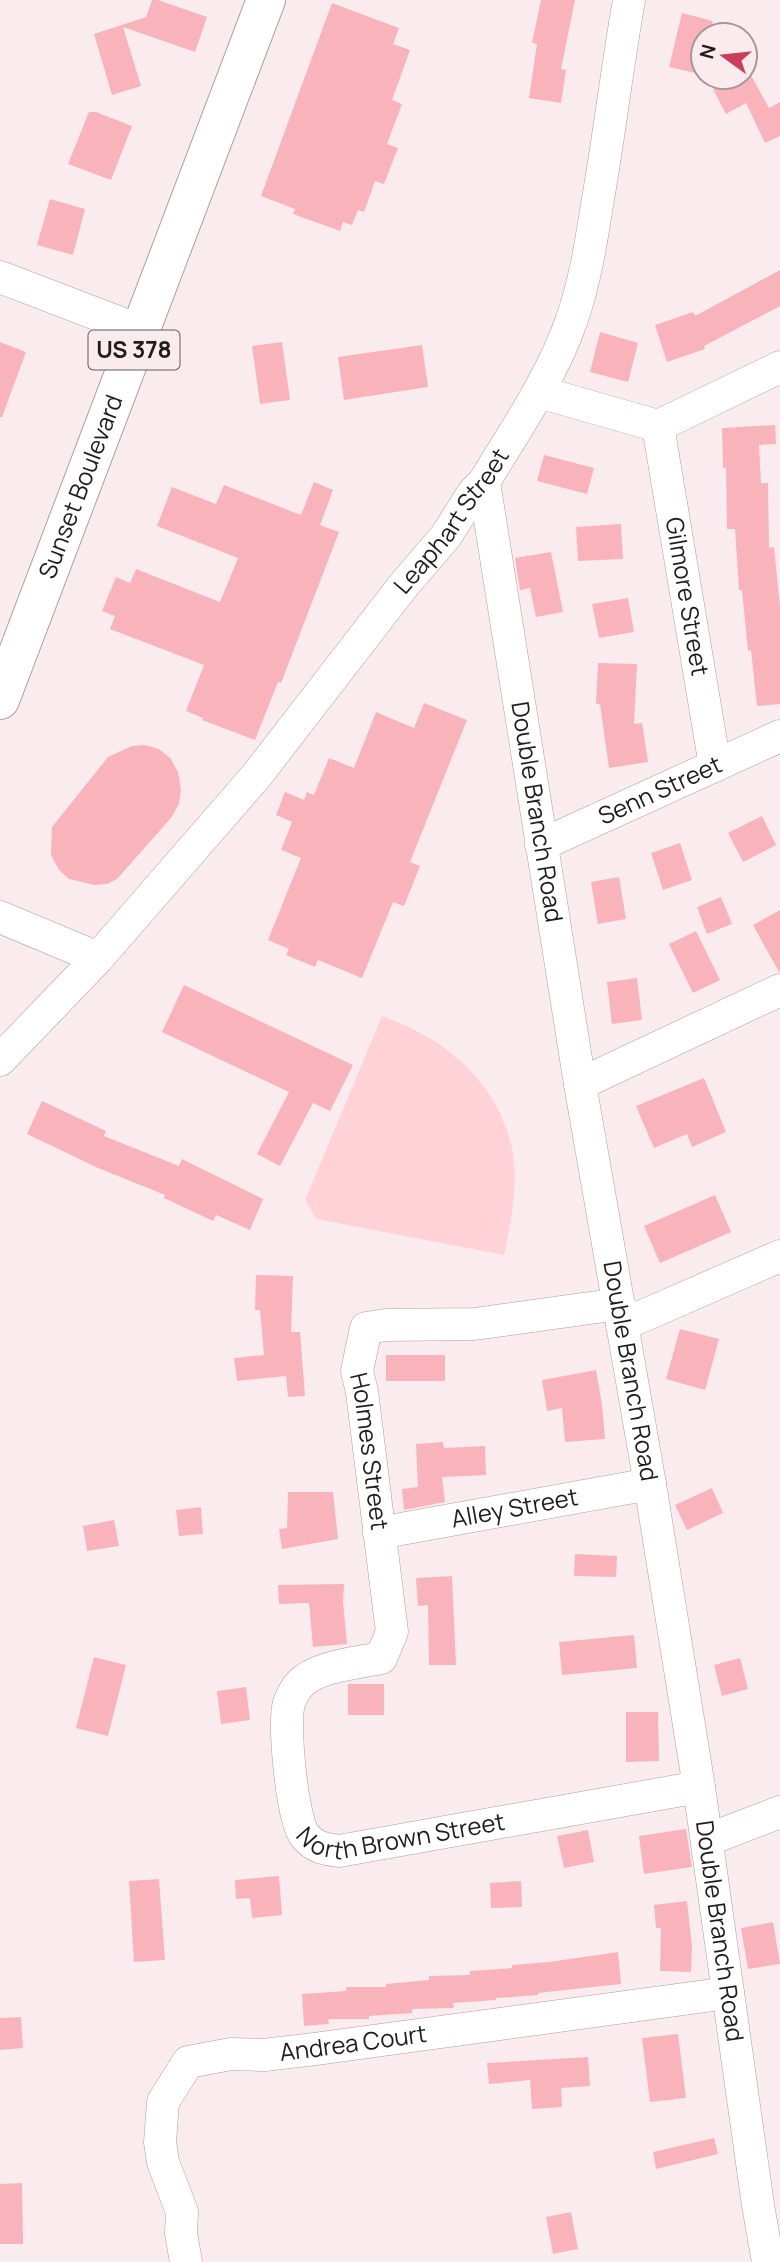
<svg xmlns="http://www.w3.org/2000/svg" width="780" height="2262" font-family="Manrope,sans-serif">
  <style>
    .green { fill: #fed2d6 }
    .building { fill: #f9b4bb }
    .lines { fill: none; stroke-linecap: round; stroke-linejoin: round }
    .minor-casing { stroke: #ad9fa1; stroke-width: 33 }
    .major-casing { stroke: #ad9fa1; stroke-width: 40 }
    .minor { stroke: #fff; stroke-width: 32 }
    .major { stroke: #fff; stroke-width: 38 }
    .labels { text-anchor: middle; stroke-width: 7; stroke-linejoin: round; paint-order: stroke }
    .shield { fill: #faecee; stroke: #625a5b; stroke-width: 2 }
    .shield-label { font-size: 23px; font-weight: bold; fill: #211c1c }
    .street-label { font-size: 24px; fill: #211c1c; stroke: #faecee }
  </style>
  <rect width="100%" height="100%" fill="#faecee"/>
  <!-- green -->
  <path class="green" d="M382,1016C445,1038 497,1081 512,1148C519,1179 511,1225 504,1255L316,1219L305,1200Z"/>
  <!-- building -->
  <g class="building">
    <path d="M152,0H158L207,17L195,52L123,27L141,86L112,95L94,34L146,17Z"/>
    <path d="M541,0H575L561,69L566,70L561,103L529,98L537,44L532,43Z"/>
    <path d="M332,3L399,28L393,44L410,50L392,100L402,104L387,144L398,148L384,184L375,181L364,212L358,210L352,225L343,222L340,231L293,214L295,209L261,196Z"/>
    <path d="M682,13L713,21L710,35H703V63L700,74L669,67Z"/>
    <path d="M748,70L769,108L780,102V136L765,143L746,103L726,114L713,89L735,77H745V72Z"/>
    <path d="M89,112H96L132,126L111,180L68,164Z"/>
    <path d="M50,199L85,209L73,255L37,245Z"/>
    <path d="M780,270V306L704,346L705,349L667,362L655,325L693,312L695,316Z"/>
    <path d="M600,332L638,343L628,382L590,372Z"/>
    <path d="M0,342L26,352L2,417H0Z"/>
    <path d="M282,342L290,400L260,404L252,346Z"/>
    <path d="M422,345L428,387L344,400L338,357Z"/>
    <path d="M775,425L776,444L759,445L761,483H768L769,548L774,547L780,607V704L757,706L751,650L748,651L742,590H739L735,529H727L726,468H723L722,428Z"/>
    <path d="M544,455L594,468L587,494L537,481Z"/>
    <path d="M314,482L333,490L320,525L339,532L281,683L278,682L255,740L202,720L203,718L186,711L204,665L110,629L115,616L102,611L116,577L130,583L136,569L220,602L238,558L157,526L172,487L216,504L224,485L301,515Z"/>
    <path d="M621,524L623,559L578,561L576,527Z"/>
    <path d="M551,552L563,612L536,617L530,588L520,590L515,558Z"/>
    <path d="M628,598L634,632L599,638L592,604Z"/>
    <path d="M598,663L637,664L634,724L642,723L648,762L609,768L600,704H596Z"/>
    <path d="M424,703L467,720L410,862L420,866L404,906L393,902L362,978L318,960L315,967L286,955L289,949L268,940L301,858L281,850L292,822L276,815L285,792L304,800L307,792L314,795L329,758L354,768L376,712L414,728Z"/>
    <path d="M145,745L159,749L170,758L178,772L181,790L179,804L171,818L117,879L107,884L94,885L69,879L59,870L51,855L52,827L108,757L132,746Z"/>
    <path d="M762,816L776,845L743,862L728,833Z"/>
    <path d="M680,843L692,880L663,890L651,853Z"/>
    <path d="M619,877L626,919L598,924L591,882Z"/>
    <path d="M721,897L732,924L707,934L697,907Z"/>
    <path d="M780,910V972H779L753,925Z"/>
    <path d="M696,931L720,980L693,993L669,944Z"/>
    <path d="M637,978L642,1020L612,1024L607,982Z"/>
    <path d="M184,985L353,1065L330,1111L313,1103L280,1166L257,1154L289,1092L162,1032Z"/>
    <path d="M704,1078L726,1132L692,1147L687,1134L654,1148L636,1106Z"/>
    <path d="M42,1101L106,1131L104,1136L179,1166L182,1159L263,1199L250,1230L216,1215L213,1221L164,1198L165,1195L98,1168L27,1134Z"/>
    <path d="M715,1195L731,1232L660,1263L644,1226Z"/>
    <path d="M256,1275L293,1276L291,1332H300L305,1396L288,1397L286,1376L237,1381L234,1358L264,1355L260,1310H255Z"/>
    <path d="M680,1329L719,1339L705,1390L666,1379Z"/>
    <rect x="386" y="1355" width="59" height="26"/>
    <path d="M596,1370L602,1405L605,1439L565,1442L562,1408L547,1411L542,1380Z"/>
    <path d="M443,1442L444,1448L485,1446L486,1475L442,1477L445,1502L404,1510L402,1489L418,1487L416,1444Z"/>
    <path d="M712,1488L723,1513L687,1530L675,1505Z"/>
    <path d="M288,1492H333L338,1539L282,1549L279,1529L287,1528Z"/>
    <path d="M201,1507L203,1534L179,1536L176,1510Z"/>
    <path d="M114,1520L119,1546L87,1551L83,1526Z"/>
    <path d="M575,1554L617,1556L616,1577L574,1576Z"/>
    <path d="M452,1576L456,1665H429L428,1605L418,1606L416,1578Z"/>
    <path d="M344,1584L343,1602L347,1644L313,1647L309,1603L279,1604L278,1585Z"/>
    <path d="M634,1635L637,1668L562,1675L559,1642Z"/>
    <path d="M94,1657L126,1665L108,1736L76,1728Z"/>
    <path d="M740,1658L748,1689L722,1696L714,1665Z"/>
    <rect x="348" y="1684" width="36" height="31"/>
    <path d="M246,1687L250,1720L221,1724L217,1691Z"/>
    <path d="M626,1712H658L659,1761L626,1762Z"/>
    <path d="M686,1829L692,1867L644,1874L639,1836Z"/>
    <path d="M588,1830L594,1862L564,1868L557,1836Z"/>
    <path d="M279,1876L282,1915L252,1918L250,1898L236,1899L235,1880Z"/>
    <path d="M159,1879L165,1960L134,1962L129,1881Z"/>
    <path d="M521,1881L522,1907L491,1908L490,1883Z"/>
    <path d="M687,1901L692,1947L691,1972L660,1971L661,1928H656L654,1905Z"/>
    <path d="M773,1922L780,1964L748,1969L741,1928Z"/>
    <path d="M618,1952L621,1984L538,1993V1995L496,1998V2000L453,2003L454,2008L412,2009V2013L369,2016V2019H328L329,2024L304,2026L302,1994L346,1991V1987H386V1984L429,1980V1976L470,1975V1971L512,1968V1965L549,1962Z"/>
    <path d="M21,2017L23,2048L0,2050V2018Z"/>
    <path d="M678,2034L686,2098L650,2102L642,2038Z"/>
    <path d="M588,2057L590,2086L561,2088L562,2107L532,2109L530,2080L489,2084L487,2063Z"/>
    <path d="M714,2138L718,2154L656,2169L653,2152Z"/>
    <path d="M22,2183L23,2244H0V2184Z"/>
    <path d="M571,2212L578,2249L553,2254L546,2217Z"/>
  </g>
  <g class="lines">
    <defs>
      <g id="minor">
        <path d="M0,277L141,331"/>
        <path d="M539,392L658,426L780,367"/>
        <path id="s1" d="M658,426L715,766"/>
        <path id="s2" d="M484,482L580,1084L650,1484L699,1787L758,2205L768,2262"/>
        <path id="s3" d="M541,845L780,736"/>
        <path d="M0,917L98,958"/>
        <path id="s4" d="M0,1060L98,958L257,775L403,586L446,536L473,493L484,482C516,429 552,377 572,319C585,281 591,243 597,205C609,137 617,68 629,0"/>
        <path d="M580,1084L780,990"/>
        <path id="s5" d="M619,1304L474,1324L386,1325L366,1328L357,1371L362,1392L392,1632L381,1658C357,1663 317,1666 300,1684C296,1688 291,1697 289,1703C283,1724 292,1820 305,1836C315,1848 325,1849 339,1851L699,1787"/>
        <path d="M622,1325L780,1256"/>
        <path id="s6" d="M379,1533L650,1484"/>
        <path d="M707,1840L780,1812"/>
        <path id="s7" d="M186,2262L181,2233L182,2212L163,2162L160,2142L163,2102L188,2062L231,2054L264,2055L315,2049L728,1993"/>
      </g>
      <g id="major">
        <path id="s8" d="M0,700L266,0"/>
      </g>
    </defs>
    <!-- minor casing -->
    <use href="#minor" class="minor-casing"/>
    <!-- major casing -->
    <use href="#major" class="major-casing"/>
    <!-- minor -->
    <use href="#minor" class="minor"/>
    <!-- major -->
    <use href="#major" class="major"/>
  </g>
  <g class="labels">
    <!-- shield labels -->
    <rect class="shield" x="88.5" y="330.5" width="91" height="39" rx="5"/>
    <g class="shield-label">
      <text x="134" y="358">US 378</text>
    </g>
    <!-- street labels -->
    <g class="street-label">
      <text dy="8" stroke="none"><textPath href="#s8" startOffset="228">Sunset Boulevard</textPath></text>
      <text dy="8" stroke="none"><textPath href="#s4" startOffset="704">Leaphart Street</textPath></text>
      <text dy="8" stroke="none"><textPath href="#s1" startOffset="173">Gilmore Street</textPath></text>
      <text dy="8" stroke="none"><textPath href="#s3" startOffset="131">Senn Street</textPath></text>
      <text dy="8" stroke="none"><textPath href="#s2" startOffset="334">Double Branch Road</textPath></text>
      <text dy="8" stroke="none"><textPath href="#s2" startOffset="901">Double Branch Road</textPath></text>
      <text dy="8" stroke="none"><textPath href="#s5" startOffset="380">Holmes Street</textPath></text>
      <text dy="8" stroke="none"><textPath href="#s6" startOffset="138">Alley Street</textPath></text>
      <text dy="8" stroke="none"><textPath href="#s5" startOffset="934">North Brown Street</textPath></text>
      <text dy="8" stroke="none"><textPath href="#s2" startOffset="1468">Double Branch Road</textPath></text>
      <text dy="8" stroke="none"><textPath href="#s7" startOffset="378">Andrea Court</textPath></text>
    </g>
  </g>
  <!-- north arrow -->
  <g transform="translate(724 56) rotate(285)"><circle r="33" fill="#faecee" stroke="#a3999a" stroke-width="2"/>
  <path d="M0-5L12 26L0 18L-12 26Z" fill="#cc3c5d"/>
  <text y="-10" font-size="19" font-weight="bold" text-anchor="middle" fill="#211c1c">N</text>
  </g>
</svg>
